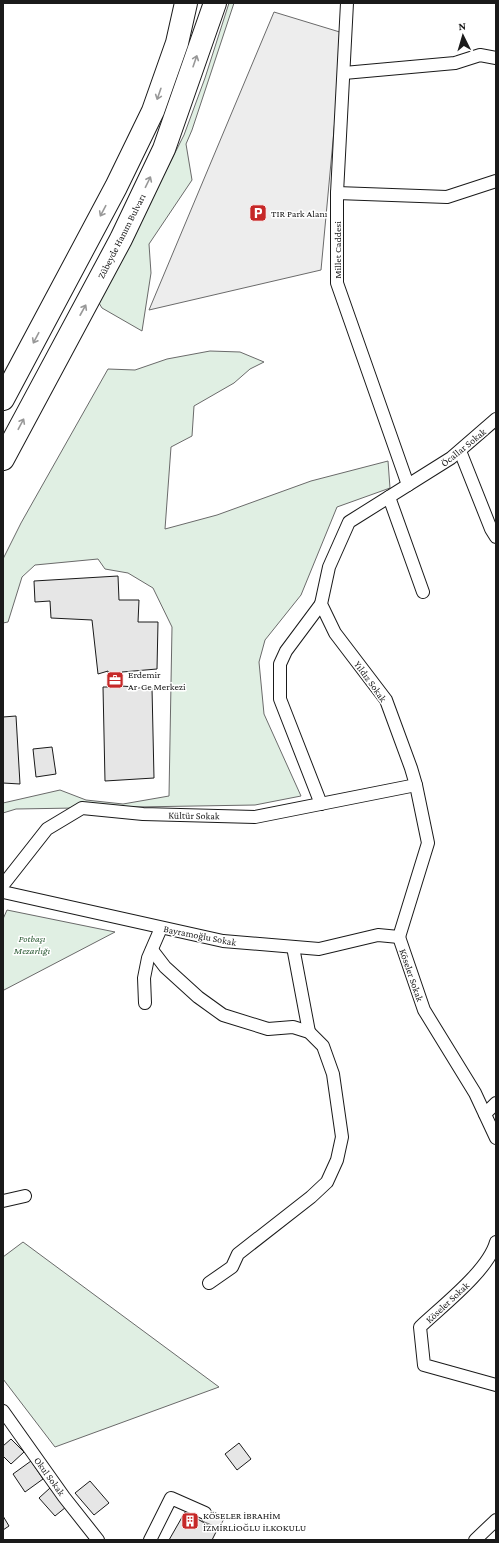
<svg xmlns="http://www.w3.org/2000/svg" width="499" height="1543" font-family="'Crimson Pro',serif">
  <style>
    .green { fill: #e0efe3; stroke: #6a6a6a }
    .parking { fill: #ededed; stroke: #6a6a6a }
    .building { fill: #e6e6e6; stroke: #1a1a1a }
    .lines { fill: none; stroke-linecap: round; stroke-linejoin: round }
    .street-casing { stroke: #1a1a1a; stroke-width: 14 }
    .highway-casing { stroke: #1a1a1a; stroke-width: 24 }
    .street { stroke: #fff; stroke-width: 12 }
    .highway { stroke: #fff; stroke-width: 22 }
    .oneway { stroke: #989898 }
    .labels { text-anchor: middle; stroke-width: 3; stroke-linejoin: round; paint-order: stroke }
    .poi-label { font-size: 10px; fill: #1a1a1a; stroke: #fff; text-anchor: start }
    .street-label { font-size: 10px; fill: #1a1a1a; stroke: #fff }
    .park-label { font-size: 10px; font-style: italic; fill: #2b5a34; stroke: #fff }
  </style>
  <rect width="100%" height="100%" fill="#fff"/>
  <!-- green -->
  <g class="green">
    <path d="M229,3H234L192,130L186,144L192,180L149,244L151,273L142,331L102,308L99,303L184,135L205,78Z"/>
    <path d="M210,351L240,352L264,362L250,369L234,383L194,406L192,436L171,447L165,529L217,515L311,481L388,461L390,488L337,507L301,595L265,640L259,662L264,714L301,796L255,805L16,809L3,813V803L60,790L86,800L123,804L169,796L172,627L153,588L128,573L105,569L98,559L35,565L22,577L8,622L3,623V559L21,523L108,369L135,370L167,359Z"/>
    <path d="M7,910L115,932L4,990L3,989V919Z"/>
    <path d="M23,1242L219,1387L55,1447L3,1379V1257Z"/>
  </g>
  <!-- parking -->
  <g class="parking">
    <path d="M274,12L343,33L321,270L149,310Z"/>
    <path d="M207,1509L225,1517L219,1528L202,1521Z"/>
  </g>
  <!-- building -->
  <g class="building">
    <path d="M118,576L119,600H139L138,622H158L157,669L122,672L121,686L152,688L154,778L105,781L103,687H110L108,671L98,674L92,620L51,618L50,601L35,602L34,581Z"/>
    <path d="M16,716L20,784L3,783V717Z"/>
    <path d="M52,747L56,774L36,777L33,749Z"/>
    <path d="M11,1439L24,1452L11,1464L3,1456V1446Z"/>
    <path d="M239,1443L251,1459L237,1470L225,1454Z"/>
    <path d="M31,1461L43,1479L25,1492L13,1474Z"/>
    <path d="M90,1481L109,1503L94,1515L75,1493Z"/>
    <path d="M50,1488L66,1507L55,1516L39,1498Z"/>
    <path d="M185,1512L217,1530L212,1540H169Z"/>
    <path d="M3,1516L9,1526L3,1530Z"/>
  </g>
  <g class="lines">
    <defs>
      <g id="street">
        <path d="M347,3L337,193V283L408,485"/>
        <path d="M344,73L455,63L480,55L496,58"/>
        <path d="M337,193L447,197L496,181"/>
        <path d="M460,451L491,529L496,537"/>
        <path d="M389,497L423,592"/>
        <path d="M321,804L280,699V664L286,651L321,604"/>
        <path d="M3,885L47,829L82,808L143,814L255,817L416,785"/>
        <path d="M3,892L223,941L319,949L378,935L399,937"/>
        <path d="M399,937L428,843L416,785L411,768L386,700L335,633L321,604L329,567L349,522L451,458L496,419"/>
        <path d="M399,937L424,1010L475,1093L496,1138"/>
        <path d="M293,947L309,1032"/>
        <path d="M152,950L165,967L198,997L223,1015L268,1029L293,1027L309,1032L323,1046L333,1074L342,1137L337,1160L327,1182L311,1197L238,1254L232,1267L209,1283"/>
        <path d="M145,1003L144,978L148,958L161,928"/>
        <path d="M485,1114L496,1103"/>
        <path d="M3,1201L25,1196"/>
        <path d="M496,1242C488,1271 442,1306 420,1327L424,1365L496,1385"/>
        <path d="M3,1411L64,1497L98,1540"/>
        <path d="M150,1540L171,1498L205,1513"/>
        <path d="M475,1540L496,1520"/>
      </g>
      <g id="highway">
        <path d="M3,399L116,187L153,111L177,43L186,3"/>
        <path d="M3,459L121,239L164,149L215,3"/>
      </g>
    </defs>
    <!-- street casing -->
    <use href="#street" class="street-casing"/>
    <!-- highway casing -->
    <use href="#highway" class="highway-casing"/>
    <!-- street -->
    <use href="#street" class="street"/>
    <!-- highway -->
    <use href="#highway" class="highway"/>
  </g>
  <!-- one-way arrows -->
  <defs><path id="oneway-shaft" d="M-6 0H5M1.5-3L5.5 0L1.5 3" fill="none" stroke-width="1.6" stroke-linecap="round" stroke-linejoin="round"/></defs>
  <g class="oneway">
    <use href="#oneway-shaft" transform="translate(195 61) rotate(-71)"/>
    <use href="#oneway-shaft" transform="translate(159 94) rotate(109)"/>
    <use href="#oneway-shaft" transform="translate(148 182) rotate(-64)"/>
    <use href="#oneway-shaft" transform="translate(103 211) rotate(118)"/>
    <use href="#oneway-shaft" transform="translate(83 310) rotate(-61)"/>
    <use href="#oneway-shaft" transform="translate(36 338) rotate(118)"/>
    <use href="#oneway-shaft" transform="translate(21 424) rotate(-62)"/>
  </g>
  <!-- icons -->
  <defs>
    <symbol id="parking-square" viewBox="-11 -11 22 22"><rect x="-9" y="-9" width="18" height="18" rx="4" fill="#c62828" stroke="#fff"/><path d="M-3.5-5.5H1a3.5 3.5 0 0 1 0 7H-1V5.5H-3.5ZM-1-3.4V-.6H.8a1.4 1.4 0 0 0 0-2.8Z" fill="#fff"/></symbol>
    <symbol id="office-square" viewBox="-11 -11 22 22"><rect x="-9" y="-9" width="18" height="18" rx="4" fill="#c62828" stroke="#fff"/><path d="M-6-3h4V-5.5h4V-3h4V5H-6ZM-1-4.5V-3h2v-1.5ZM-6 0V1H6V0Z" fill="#fff"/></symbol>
    <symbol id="building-square" viewBox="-11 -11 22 22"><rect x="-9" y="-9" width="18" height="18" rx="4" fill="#c62828" stroke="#fff"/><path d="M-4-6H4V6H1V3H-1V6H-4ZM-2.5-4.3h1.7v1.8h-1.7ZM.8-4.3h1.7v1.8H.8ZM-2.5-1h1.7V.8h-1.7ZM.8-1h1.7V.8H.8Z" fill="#fff"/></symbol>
  </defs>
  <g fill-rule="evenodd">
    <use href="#parking-square" x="248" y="203" width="20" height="20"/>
    <use href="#office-square" x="105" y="670" width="20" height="20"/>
    <use href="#building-square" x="180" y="1511" width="20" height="20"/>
  </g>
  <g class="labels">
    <!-- poi labels -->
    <g class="poi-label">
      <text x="271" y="217">TIR Park Alanı</text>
      <text x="128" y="678">Erdemir<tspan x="128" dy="12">Ar-Ge Merkezi</tspan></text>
      <text x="203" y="1519">KÖSELER İBRAHİM<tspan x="203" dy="12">İZMİRLİOĞLU İLKOKULU</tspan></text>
    </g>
    <!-- street labels -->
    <g class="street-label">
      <text transform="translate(121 236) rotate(-63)" y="4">Zübeyde Hanım Bulvarı</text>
      <text transform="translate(337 250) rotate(-90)" y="4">Millet Caddesi</text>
      <text transform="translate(463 447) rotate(-39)" y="4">Öcallar Sokak</text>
      <text transform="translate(371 681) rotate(54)" y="4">Yıldız Sokak</text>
      <text transform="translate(194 815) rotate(1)" y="4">Kültür Sokak</text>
      <text transform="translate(200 935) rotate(11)" y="4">Bayramoğlu Sokak</text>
      <text transform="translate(412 975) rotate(71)" y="4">Köseler Sokak</text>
      <text transform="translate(447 1302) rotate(-43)" y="4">Köseler Sokak</text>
      <text transform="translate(50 1476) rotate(54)" y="4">Okul Sokak</text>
    </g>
    <!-- park labels -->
    <g class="park-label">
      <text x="32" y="942">Potbaşı<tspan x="32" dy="12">Mezarlığı</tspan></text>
    </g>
  </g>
  <!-- border -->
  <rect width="499" height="1543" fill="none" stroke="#1a1a1a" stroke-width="8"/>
  <!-- north arrow -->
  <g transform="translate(463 36) rotate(355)" stroke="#ffffff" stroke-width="3" paint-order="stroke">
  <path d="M0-3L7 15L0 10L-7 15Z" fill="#1a1a1a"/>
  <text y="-6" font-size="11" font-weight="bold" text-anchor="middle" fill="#1a1a1a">N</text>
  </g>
</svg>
